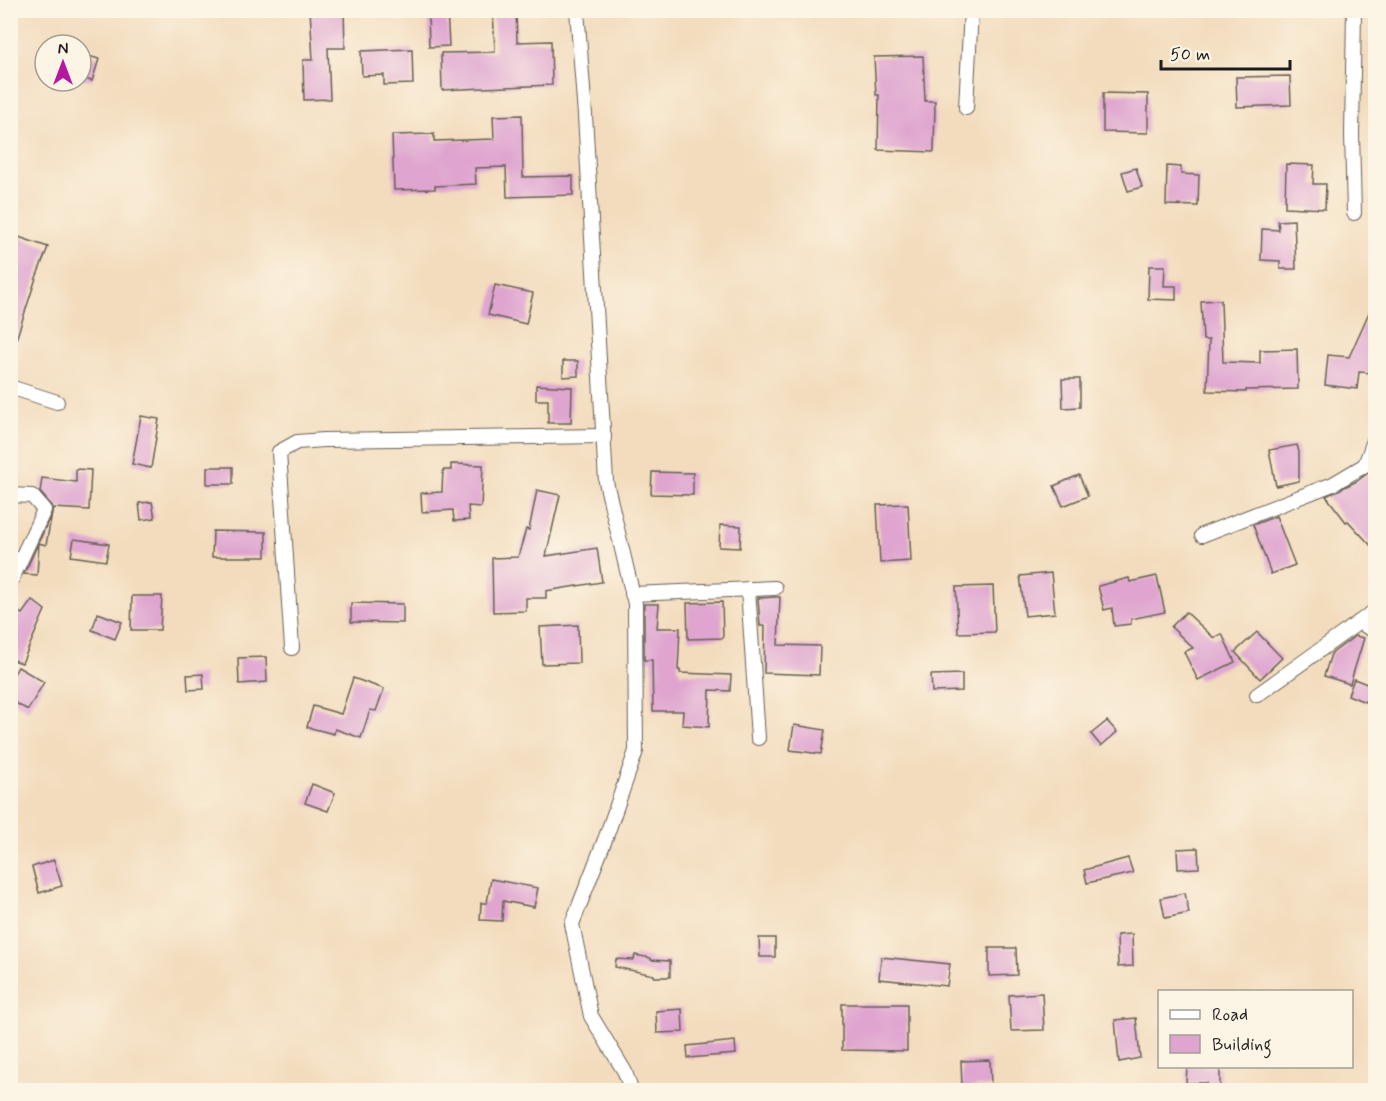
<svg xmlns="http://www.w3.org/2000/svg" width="1386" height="1101" font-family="Mynerve,sans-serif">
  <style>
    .building { fill: #dfa5d0 }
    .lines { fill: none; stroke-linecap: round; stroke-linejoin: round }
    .minor-casing { stroke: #675f54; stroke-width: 16 }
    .minor { stroke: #fff; stroke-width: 14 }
  </style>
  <rect width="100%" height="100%" fill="#fcf5e5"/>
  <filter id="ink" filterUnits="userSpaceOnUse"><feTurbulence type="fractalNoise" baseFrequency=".0167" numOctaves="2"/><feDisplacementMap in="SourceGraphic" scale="12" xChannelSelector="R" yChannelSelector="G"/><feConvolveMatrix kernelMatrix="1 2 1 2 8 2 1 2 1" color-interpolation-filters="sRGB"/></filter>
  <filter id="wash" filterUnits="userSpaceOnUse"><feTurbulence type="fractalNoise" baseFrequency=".008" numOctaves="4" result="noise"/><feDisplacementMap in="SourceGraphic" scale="24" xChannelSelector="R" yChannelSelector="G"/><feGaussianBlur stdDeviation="1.35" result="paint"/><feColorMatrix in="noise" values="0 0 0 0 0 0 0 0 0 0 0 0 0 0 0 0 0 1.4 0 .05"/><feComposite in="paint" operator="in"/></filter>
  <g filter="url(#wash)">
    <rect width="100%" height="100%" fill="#f3dcbd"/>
    <g id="blocks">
      <!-- building -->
      <g class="building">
        <path d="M310,10H344L345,48H328L330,99L304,100L303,60H313Z"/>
        <path d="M428,10H447L449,46L429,47Z"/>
        <path d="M493,10H516L517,42L551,41L552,85L442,90L441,53L495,52Z"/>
        <path d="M412,49L413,84L384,85V75L362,76L361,51Z"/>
        <path d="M81,54L99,59L92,81L81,78Z"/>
        <path d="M923,56L925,101H935L934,152L878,150L879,95H876L874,57Z"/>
        <path d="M1290,76L1291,105L1237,107L1236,77Z"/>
        <path d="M1103,93L1148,94V133L1103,132Z"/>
        <path d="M522,115L523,177L573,176V195L507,197L506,167L475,168L476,184L435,186V189L394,190L392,135L434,134V141L494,139L493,116Z"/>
        <path d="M1286,164L1314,165L1313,184H1326L1325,209L1285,207Z"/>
        <path d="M1167,166L1181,167V174L1199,175L1198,206L1166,205Z"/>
        <path d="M1136,168L1142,187L1128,191L1122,172Z"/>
        <path d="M1294,220L1296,269H1280V261L1261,260L1262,229L1279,230L1278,221Z"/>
        <path d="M10,234L48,247L36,278L13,349H10Z"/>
        <path d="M1149,266H1165L1164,286H1176V300L1148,299Z"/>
        <path d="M495,285L533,293L526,324L488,315Z"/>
        <path d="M1376,297V345L1372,373L1359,372L1357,389L1325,385L1328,355L1349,357Z"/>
        <path d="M1221,300L1223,362L1260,363V350L1297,349L1298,389L1246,390V392L1207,391L1209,340H1203L1201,301Z"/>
        <path d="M563,361H578V376L563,377Z"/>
        <path d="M1062,379H1080V407L1063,408Z"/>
        <path d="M536,385L572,387L571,423H548V400H536Z"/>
        <path d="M141,416L159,419L151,468L132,464Z"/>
        <path d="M1297,445L1299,452V481L1276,486L1269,450Z"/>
        <path d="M451,464L483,465L481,507L468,506L469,520L454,521L453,510L422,512L421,493L442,492L443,470H451Z"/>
        <rect x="207" y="467" width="26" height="17"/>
        <path d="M76,469L91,470L89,510L53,508L52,513L53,508L51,505L40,492L42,478L76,482Z"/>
        <path d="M1372,470L1376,474V551L1348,521L1346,522L1326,496L1357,481Z"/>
        <path d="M652,472L693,473V495L651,494Z"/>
        <path d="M1079,475L1088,496L1063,506L1054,486Z"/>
        <path d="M537,490L560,495L546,556L597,548L602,582L546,591V598H526V611L493,612L492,558L518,557L526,529L529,530Z"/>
        <path d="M152,502L155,518L141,520L139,503Z"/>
        <path d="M908,504L911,561L880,563L877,505Z"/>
        <path d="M52,513L46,545L39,543L37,575L24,574Z"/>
        <path d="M1276,516L1295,565L1271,574L1253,525Z"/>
        <path d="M720,525L741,526L740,548L719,547Z"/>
        <path d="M213,531L266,532V557H212Z"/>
        <path d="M74,539L109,544L106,561L71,556Z"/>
        <path d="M1051,573L1055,613L1025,616L1020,576Z"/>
        <path d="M1157,576L1165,612L1131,619V624L1114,626L1112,608L1104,610L1098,586L1129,578L1130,582Z"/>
        <path d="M993,586L995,632L958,633L956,587Z"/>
        <path d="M132,596H162L160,630H131Z"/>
        <path d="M776,597H780L778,645L820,646L819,675L764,673L765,626H760L758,598Z"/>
        <path d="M32,600L45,610L22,663L10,659V633L19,612L22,614Z"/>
        <path d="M722,602L723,638L688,639L687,603Z"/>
        <path d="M351,603L403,604V623L351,622Z"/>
        <path d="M644,604H659L657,628H680L678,670H680V673L731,675L730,691L710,690L709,727L682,725L683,711H653L652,660H644Z"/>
        <path d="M1186,612L1214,638L1222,634L1235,662L1198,680L1184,652L1193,648L1171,627Z"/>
        <path d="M98,613L122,622L115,639L92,630Z"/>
        <path d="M578,625L579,663L542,664L540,627Z"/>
        <path d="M1257,632L1282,658L1260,679L1235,652Z"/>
        <path d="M1355,636L1364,638L1350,684L1324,676L1331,654Z"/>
        <path d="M266,657L267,682L239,684L238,658Z"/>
        <path d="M18,667L44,682L28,710L10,700V681Z"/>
        <path d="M203,674L204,689L188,690L187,675Z"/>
        <path d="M962,674V691L932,692L931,675Z"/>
        <path d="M353,678L384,689L376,711L370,710L361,738L335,729L334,734L307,727L313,706L341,714Z"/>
        <path d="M1354,679L1372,686L1365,702L1348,695Z"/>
        <path d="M1107,721L1117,732L1101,746L1091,734Z"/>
        <path d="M794,725L825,730L821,754L790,750Z"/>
        <path d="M312,784L335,793L328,811L305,803Z"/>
        <path d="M1198,848L1199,868L1178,869L1177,849Z"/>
        <path d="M1128,858L1133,873L1087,883L1084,870Z"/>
        <path d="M54,860L62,886L39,893L32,867Z"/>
        <path d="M491,879L538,888L534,907L503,901L502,921L480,920L481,903H487Z"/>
        <path d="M1185,893L1189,913L1165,918L1161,898Z"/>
        <path d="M1132,934L1133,966L1118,967L1117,935Z"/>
        <path d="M759,938H775V957H760Z"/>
        <path d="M989,948H1016L1017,975L989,976Z"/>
        <path d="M635,955L651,958V960L670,961V977H654V975L615,967L616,959L634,960Z"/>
        <path d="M881,957L950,964L947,986L879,979Z"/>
        <path d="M1042,993L1044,1030L1011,1031L1009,995Z"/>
        <path d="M842,1004H907V1051L842,1050Z"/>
        <path d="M682,1009L683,1032L657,1033L656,1011Z"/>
        <path d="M1136,1018L1140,1058L1119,1062L1115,1020Z"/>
        <path d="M735,1041L736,1054L688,1058L687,1046Z"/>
        <path d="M990,1060L991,1086L962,1088L961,1061Z"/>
        <path d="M1187,1066H1220V1090H1207V1083H1186Z"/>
      </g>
    </g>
  </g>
  <g filter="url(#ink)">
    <use href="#blocks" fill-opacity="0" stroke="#675f54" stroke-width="1.5"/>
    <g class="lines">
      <defs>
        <g id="minor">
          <path d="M577,10L585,115L606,482L635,604L636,751L606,837L572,924L591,1016L625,1072L631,1090"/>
          <path d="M1354,10L1352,134L1354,213"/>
          <path d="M966,108L971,10"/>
          <path d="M10,387L57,402"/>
          <path d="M10,495L32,496L44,510L10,583"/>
          <path d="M1202,535L1333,484L1365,465L1376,435"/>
          <path d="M748,589L758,738"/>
          <path d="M632,594L775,588"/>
          <path d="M1359,622L1376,632"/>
          <path d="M292,648L279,452L297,442L324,440L604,436"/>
          <path d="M1257,695L1376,610"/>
        </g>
      </defs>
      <!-- minor casing -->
      <use href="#minor" class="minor-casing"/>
      <!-- minor -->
      <use href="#minor" class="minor"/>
    </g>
  </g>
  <!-- margin -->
  <rect width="1386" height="1101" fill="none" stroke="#fcf5e5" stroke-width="36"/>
  <!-- legend -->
  <rect x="1158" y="990" width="195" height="78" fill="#fcf5e5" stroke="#a29e95" stroke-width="1.5"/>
  <rect x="1170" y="1010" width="30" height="9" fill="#ffffff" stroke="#a29e95" stroke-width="1.5"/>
  <text x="1212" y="1020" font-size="18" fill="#1c1c1c">Road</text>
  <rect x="1170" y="1035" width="30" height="18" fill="#dfa5d0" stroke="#a29e95" stroke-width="1.5"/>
  <text x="1212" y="1050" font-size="18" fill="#1c1c1c">Building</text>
  <!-- north arrow -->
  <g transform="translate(63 63)"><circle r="28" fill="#fcf5e5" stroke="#a29e95" stroke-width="1.5"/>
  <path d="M0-4.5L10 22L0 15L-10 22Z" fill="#b5179e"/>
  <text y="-9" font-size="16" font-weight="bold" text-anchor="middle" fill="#1c1c1c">N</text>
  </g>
  <!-- scale -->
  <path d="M1161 60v9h129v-9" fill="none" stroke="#1c1c1c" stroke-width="3"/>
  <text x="1170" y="60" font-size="18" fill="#1c1c1c" stroke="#fcf5e5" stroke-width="4.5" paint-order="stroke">50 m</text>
</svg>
